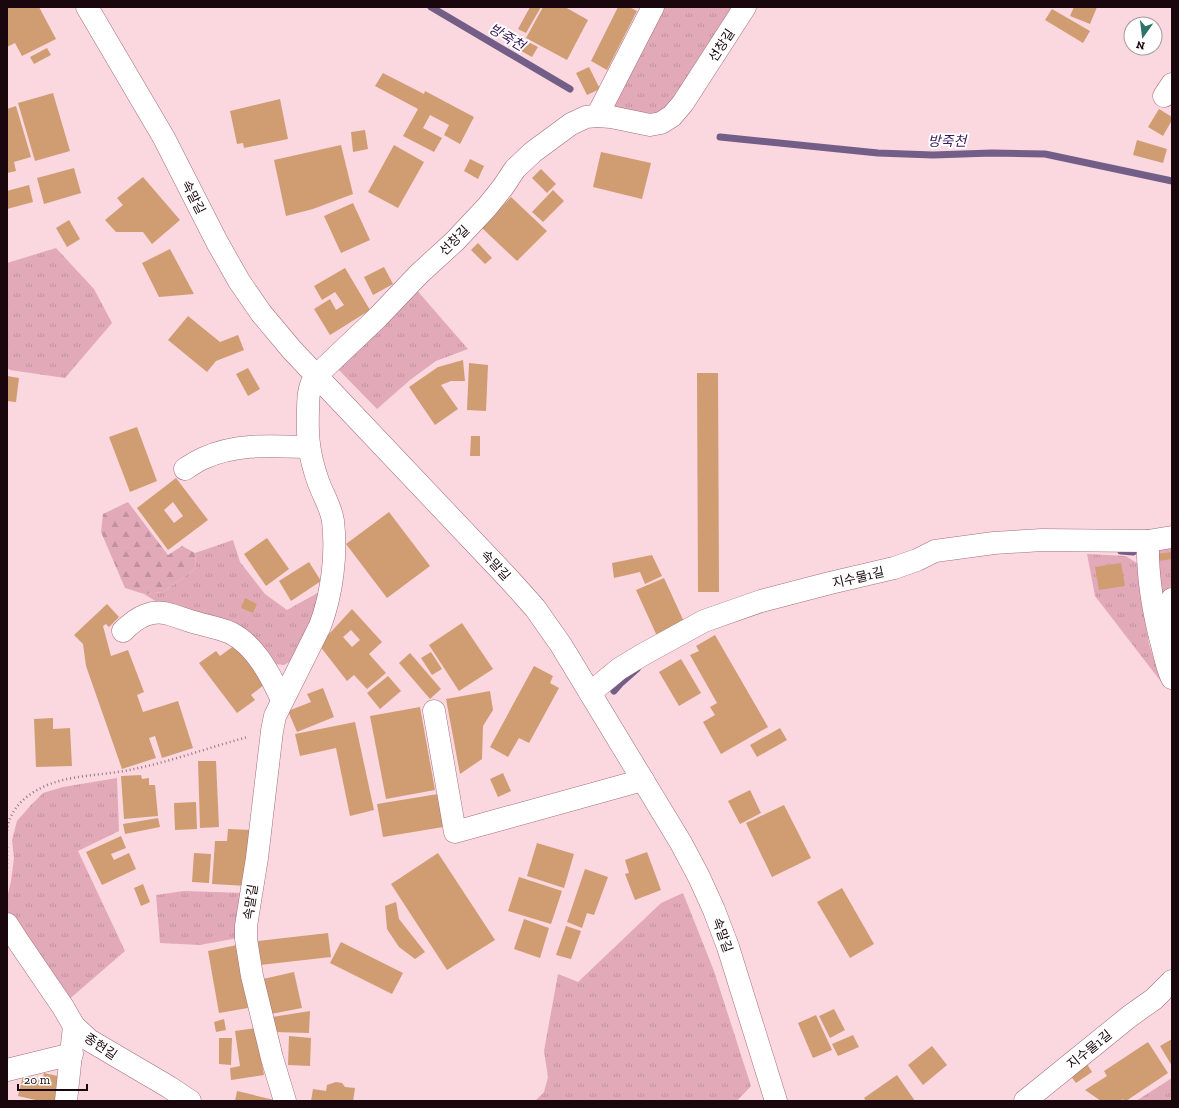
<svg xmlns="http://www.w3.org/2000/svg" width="1179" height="1108" font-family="'Zilla Slab','Noto Sans KR',serif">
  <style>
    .grass { fill: url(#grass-tufts) }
    .forest { fill: url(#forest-firs) }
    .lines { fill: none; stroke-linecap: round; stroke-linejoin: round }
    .stream { stroke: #735e88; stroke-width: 7 }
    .building { fill: #d09d72; fill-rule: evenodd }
    .minor-casing { stroke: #a26e7c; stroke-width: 23 }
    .path { stroke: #93777f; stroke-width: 2.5; stroke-dasharray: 1 3; stroke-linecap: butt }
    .minor { stroke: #fff; stroke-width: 22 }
    .labels { text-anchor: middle; stroke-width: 4; stroke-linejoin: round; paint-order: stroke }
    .street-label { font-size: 13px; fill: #19070d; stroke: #fff }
    .water-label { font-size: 14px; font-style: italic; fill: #39195c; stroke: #fff }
  </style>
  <defs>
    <pattern id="grass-tufts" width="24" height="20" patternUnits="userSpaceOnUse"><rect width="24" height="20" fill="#e2aab9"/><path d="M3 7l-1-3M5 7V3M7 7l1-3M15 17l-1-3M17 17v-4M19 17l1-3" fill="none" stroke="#c1919e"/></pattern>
    <pattern id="forest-firs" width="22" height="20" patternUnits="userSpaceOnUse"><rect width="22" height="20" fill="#e2aab9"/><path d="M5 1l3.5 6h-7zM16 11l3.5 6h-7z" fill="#c1919e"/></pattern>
  </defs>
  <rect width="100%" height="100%" fill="#fbd7e0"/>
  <!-- grass -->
  <g class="grass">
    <path d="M662,7H738L676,103L652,118L609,108Z"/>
    <path d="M56,248L94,289L112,323L65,378L10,370L7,368V263Z"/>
    <path d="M414,287L468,349L436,361L410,380L377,409L337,368Z"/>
    <path d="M233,540L240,562L265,594L287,610L321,591L319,609L294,659L284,665L275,664L162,605L144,594L163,592L196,568L195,553Z"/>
    <path d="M1172,542V582L1164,607L1153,545Z"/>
    <path d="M1087,554L1126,556L1138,564L1142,605L1149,644L1162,683L1095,596Z"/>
    <path d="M117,778L119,831L78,851L125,951L66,1002L27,947L7,912V898L11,881L14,858L12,840L17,821L31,805L43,793L63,787Z"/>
    <path d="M184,891L244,893L238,938L200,945L160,943L156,895Z"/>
    <path d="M683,893L714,971L751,1086L737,1101H535L544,1092L548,1077L544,1051L558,974L578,982L661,903Z"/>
    <path d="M1172,1078V1101H1136Z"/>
  </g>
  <!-- forest -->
  <path class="forest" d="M128,502L168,555L182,546L195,553L196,568L163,592L144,594L125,588L101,532L103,514Z"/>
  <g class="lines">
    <!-- stream -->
    <g class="stream">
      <path d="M431,7L570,89"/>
      <path d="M720,137L878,153L933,155L992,153L1045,154L1172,181"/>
      <path d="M1121,551L1133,552"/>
      <path d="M614,691L620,684L637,669"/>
    </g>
  </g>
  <!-- building -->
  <g class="building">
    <path d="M7,7H39L56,39L22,56L15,43L7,47Z"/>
    <path d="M530,7H541L526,33L518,29Z"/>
    <path d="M543,7H565L588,20L567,60L526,38Z"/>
    <path d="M618,7H629L637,11L607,70L591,61Z"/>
    <path d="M1074,7H1097L1090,24L1070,16Z"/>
    <path d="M1052,9L1090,31L1083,43L1045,20Z"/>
    <path d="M517,36L538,47L532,57L512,46Z"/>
    <path d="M47,48L51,55L34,64L30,57Z"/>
    <path d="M589,67L600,89L587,95L576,73Z"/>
    <path d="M383,73L424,94L425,91L474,117L460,144L444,135L449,125L430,115L423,128L442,138L434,152L403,136L418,109L375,86Z"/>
    <path d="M53,93L70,151L35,161L18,103Z"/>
    <path d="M280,99L288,139L244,148L243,143L237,144L230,111Z"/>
    <path d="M16,106L31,157L14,162L16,171L7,173V109Z"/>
    <path d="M1159,109L1172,117V120L1163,136L1148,127Z"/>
    <path d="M365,130L368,149L353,152L351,132Z"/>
    <path d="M1137,140L1167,149L1163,163L1133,155Z"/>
    <path d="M341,145L353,194L313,209L286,216L274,160Z"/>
    <path d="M394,145L424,162L398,208L368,192Z"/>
    <path d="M601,152L651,163L642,199L593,187Z"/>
    <path d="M470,159L484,166L478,179L464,171Z"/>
    <path d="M74,168L81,193L44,204L37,178Z"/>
    <path d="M541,169L556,184L547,193L532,178Z"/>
    <path d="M143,177L180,220L152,244L143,232H116L105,220L123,205L117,198Z"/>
    <path d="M29,185L33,202L7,209V191Z"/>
    <path d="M553,190L564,201L543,222L532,212Z"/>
    <path d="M511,197L547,231L517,261L482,228Z"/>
    <path d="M353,203L370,240L341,253L324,216Z"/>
    <path d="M69,220L80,239L67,247L56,228Z"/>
    <path d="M478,243L492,258L485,264L471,250Z"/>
    <path d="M170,249L194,294L159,297L142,263Z"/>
    <path d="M384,267L393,284L373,295L364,277Z"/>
    <path d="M345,268L370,310L330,335L314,309L330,299L336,310L344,305L335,292L322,300L314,286Z"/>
    <path d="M188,316L220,342L238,335L244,350L216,361L207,372L168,340Z"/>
    <path d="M463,360L465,381H451L441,385L458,409L435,425L409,387L438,367Z"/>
    <path d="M469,363L488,365L486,411L467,410Z"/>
    <path d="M248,368L260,389L248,396L236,374Z"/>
    <path d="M697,373H718L719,592H698Z"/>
    <path d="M7,376L19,378L16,402L7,401Z"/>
    <path d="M137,427L157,481L130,492L109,437Z"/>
    <path d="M471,436H480V456H470Z"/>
    <path d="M176,478L208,520L168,550L137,508ZM173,502L183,516L174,523L164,510Z"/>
    <path d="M389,512L430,566L387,598L346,544Z"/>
    <path d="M267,538L289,569L266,586L244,554Z"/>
    <path d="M1172,552V559L1159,561L1157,554Z"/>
    <path d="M652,555L662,576L645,584L640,572L614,578L612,563Z"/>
    <path d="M309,562L321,581L291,601L279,581Z"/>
    <path d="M1121,563L1125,586L1099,590L1095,567Z"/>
    <path d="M664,578L685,624L657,636L636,590Z"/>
    <path d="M245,598L257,604L253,613L241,608Z"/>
    <path d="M107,604L119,617L109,627L106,624L103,626L111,656L128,650L144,692L137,695L143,712L178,701L193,748L162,758L155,736L149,738L156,758L122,769L86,666L83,644L74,635Z"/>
    <path d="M352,609L382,642L369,654L386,673L367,689L354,675L347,681L319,645ZM351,630L360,640L352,647L343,637Z"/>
    <path d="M462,623L493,669L459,691L429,645Z"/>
    <path d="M715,635L768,727L721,754L703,722L715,715L710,707L717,703L690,655L699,651L696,646Z"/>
    <path d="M235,645L265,684L251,695L255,700L237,713L199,663L216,651L220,656Z"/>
    <path d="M431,652L442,669L432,675L421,658Z"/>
    <path d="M410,653L441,689L430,699L399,663Z"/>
    <path d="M681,659L701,693L679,706L659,672Z"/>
    <path d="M534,666L553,676L550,683L559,688L529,743L519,738L508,757L490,747Z"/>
    <path d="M388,676L401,691L380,709L367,693Z"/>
    <path d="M323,688L334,717L297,732L288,711L311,702L307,694Z"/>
    <path d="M490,691L493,710L483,726L482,759L460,774L446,699Z"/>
    <path d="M420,707L435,790L386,799L370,716Z"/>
    <path d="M53,718V729L70,728L72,766L36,767L34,719Z"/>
    <path d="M355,722L374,810L350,816L336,748L300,756L295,734Z"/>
    <path d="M780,728L787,740L757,757L750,745Z"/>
    <path d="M198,761H216L219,827L200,828Z"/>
    <path d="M503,773L511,791L498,797L490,779Z"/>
    <path d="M141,775L142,779L149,778V785H155L158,816L124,819L121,776Z"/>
    <path d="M750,790L761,813L740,824L728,801Z"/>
    <path d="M438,794L443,827L383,837L377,804Z"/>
    <path d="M196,802L197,829L175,830L174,803Z"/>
    <path d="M784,805L811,858L772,877L746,823Z"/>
    <path d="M158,818L160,827L125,834L123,824Z"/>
    <path d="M228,829L251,830L247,886L212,884L215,841H227Z"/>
    <path d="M121,836L126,848L111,854L114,860L129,853L136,869L102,885L86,852Z"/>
    <path d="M537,843L574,854L564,888L527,876Z"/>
    <path d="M647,852L661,890L635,900L625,874L629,873L625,860Z"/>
    <path d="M194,853L211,854L209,883L192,882Z"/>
    <path d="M438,853L495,940L447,970L391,884Z"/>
    <path d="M585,869L608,877L594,915L587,913L582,928L567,922Z"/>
    <path d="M519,877L562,891L551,924L508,911Z"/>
    <path d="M143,884L150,902L141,906L134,888Z"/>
    <path d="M842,888L874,944L850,958L817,902Z"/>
    <path d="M396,902L399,919L425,952L415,959L399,947L387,929L385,906Z"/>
    <path d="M524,919L549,928L540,958L514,949Z"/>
    <path d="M566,926L581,931L571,959L556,955Z"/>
    <path d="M328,933L331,957L260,965L258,941Z"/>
    <path d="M341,942L403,973L392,994L330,963Z"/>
    <path d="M237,945L248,1008L219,1013L208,951Z"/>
    <path d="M294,972L302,1008L271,1014L263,979Z"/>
    <path d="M834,1009L845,1030L830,1038L819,1016Z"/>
    <path d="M310,1011L309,1033L274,1032L272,1017Z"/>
    <path d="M816,1015L832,1050L813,1058L798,1023Z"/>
    <path d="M224,1019L226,1030L216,1032L214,1022Z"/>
    <path d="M256,1028L264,1075L231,1080L230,1068L240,1066L235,1031Z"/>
    <path d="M853,1035L859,1047L838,1056L832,1044Z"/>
    <path d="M289,1036L311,1038L310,1066L288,1065Z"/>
    <path d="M219,1038H232L231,1065L219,1064Z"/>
    <path d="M1172,1039V1066L1160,1046Z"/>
    <path d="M1148,1042L1168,1073L1126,1101H1124L1123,1099L1120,1101H1101L1085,1090L1107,1076L1104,1071Z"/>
    <path d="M932,1046L947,1065L923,1085L908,1065Z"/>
    <path d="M1087,1064L1092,1072L1076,1083L1070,1075Z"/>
    <path d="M44,1073L62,1077L57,1101H40L18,1096L23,1076L42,1080Z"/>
    <path d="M897,1075L915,1101H866L864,1098Z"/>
    <path d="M336,1082L342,1083L345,1087L355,1088L353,1101H311L313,1089L326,1091L327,1085Z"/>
    <path d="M237,1091L274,1100V1101H235Z"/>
  </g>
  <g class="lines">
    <defs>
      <g id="minor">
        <path d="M87,7L164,138L217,242L239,281L261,313L292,350L509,579L535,608L561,645L681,843L699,877L714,910L728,947L776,1101"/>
        <path d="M1164,96L1172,84"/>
        <path d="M597,116L653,7"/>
        <path d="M185,469C191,465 197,461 204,458C237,443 272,446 308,447"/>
        <path d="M1148,541C1147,577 1153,611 1162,645C1165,656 1167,668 1172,678"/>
        <path d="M123,631C137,617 152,608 172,615C178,617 184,619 190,621C202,625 220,628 231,633C256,646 271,676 282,700"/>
        <path d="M1160,636L1172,599"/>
        <path d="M590,693L619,669L642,655L704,621L761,601L830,583L894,568L917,560L935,551L994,543L1042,540L1148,541L1172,537"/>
        <path d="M434,711L455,832L643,780"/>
        <path d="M7,924L20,944L63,1007L74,1026L89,1040L169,1087L190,1101"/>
        <path d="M7,1070L72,1054"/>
        <path d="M66,1101L74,1026"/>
        <path d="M285,1101L272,1058L252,976L246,939V926L257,858L272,731L275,716L320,626C332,594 337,555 333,521C331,507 323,495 318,481C309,455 307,438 308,410C308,402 308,393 311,385C312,382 315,378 317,375L378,317L419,274L455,241L487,207L503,187L515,169L533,152L571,124L586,117L597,116L611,117L650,125L661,123L672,116L683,103L745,7"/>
        <path d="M1025,1101L1130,1016L1154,999L1172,981"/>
      </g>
    </defs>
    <!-- minor casing -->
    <use href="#minor" class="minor-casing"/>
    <!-- path -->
    <g class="path">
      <path d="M7,831C8,813 23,797 39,789C66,774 104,776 134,769C173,761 210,747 248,737"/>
      <path d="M7,847V871"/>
    </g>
    <!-- minor -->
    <use href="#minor" class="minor"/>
  </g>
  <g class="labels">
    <!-- street labels -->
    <g class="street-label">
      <text transform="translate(721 45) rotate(-57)" y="5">선창길</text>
      <text transform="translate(194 197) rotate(63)" y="5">속말길</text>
      <text transform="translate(454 240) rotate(-45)" y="5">선창길</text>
      <text transform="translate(496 565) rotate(47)" y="5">속말길</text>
      <text transform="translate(858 577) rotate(-13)" y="5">지수물1길</text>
      <text transform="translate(250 902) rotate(-81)" y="5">속말길</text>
      <text transform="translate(723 935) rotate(70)" y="5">속말길</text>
      <text transform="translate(101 1046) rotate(34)" y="5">종현길</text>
      <text transform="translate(1089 1049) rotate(-39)" y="5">지수물1길</text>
    </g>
    <!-- water labels -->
    <g class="water-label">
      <text transform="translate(507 37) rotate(31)" y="5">방죽천</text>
      <text x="947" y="146">방죽천</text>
    </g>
  </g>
  <!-- border -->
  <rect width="1179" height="1108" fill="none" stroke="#19070d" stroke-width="16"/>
  <!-- north arrow -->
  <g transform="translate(1143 36) rotate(194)"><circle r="19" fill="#ffffff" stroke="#a39c9e"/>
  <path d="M0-3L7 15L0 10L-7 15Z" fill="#2e7368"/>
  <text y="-6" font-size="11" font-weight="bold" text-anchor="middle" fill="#19070d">N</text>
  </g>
  <!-- scale -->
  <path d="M18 1084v6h69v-6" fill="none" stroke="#19070d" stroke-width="2"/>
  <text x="24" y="1084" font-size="12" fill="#19070d" stroke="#ffffff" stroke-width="3" paint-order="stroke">20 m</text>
</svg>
